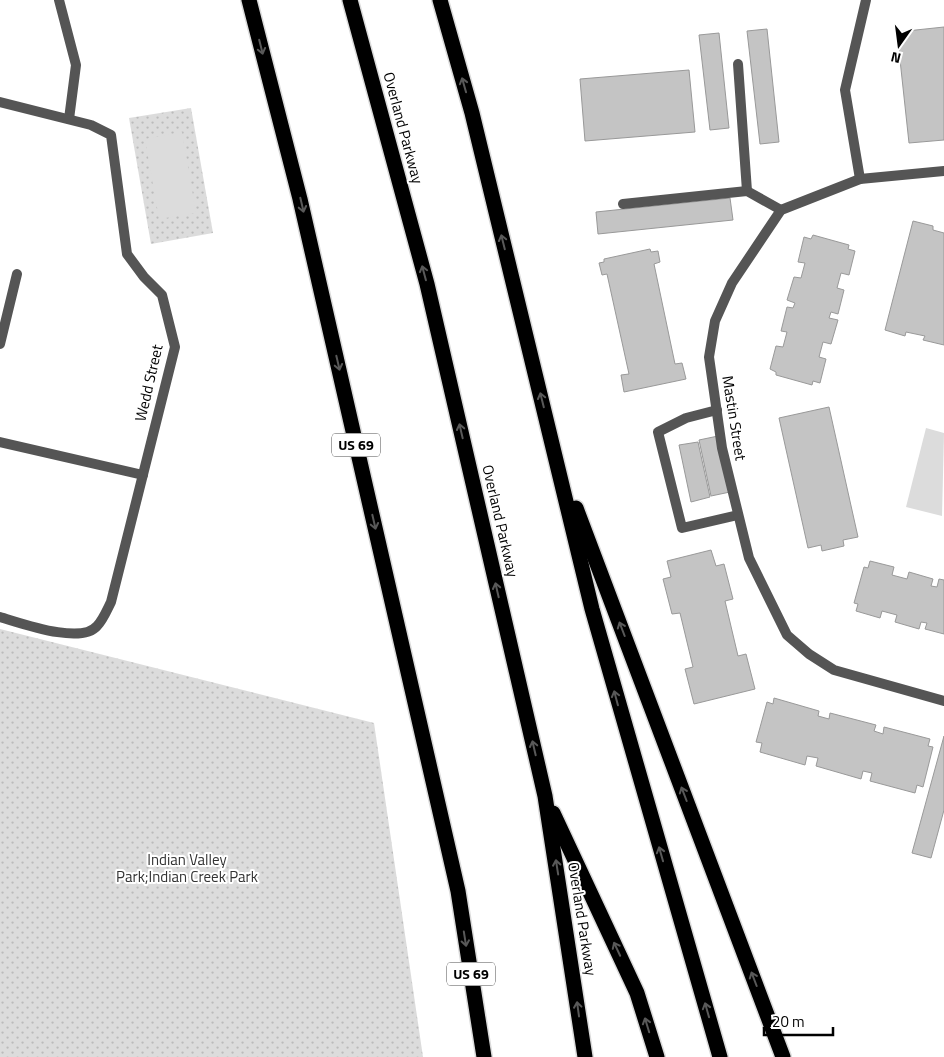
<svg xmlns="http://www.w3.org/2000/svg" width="944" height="1057" font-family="'Titillium Web',sans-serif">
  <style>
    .park { fill: url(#park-dots) }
    .pitch { fill: #dcdcdc }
    .building { fill: #c4c4c4; stroke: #999 }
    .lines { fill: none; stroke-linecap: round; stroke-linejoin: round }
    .motorway-casing { stroke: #dbdbdb; stroke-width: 18 }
    .service { stroke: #555; stroke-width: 10 }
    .minor { stroke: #555; stroke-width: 10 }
    .motorway { stroke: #000; stroke-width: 15 }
    .oneway { stroke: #595959 }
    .labels { text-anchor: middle; stroke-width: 4; stroke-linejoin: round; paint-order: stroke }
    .shield { fill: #fff; stroke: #4c4c4c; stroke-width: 1 }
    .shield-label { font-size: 14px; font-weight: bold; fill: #000 }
    .street-label { font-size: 15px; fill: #000; stroke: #fff }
    .park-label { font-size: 15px; fill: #333; stroke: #fff }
  </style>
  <defs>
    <pattern id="park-dots" width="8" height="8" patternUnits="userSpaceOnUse" patternTransform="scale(1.25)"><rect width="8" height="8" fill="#dcdcdc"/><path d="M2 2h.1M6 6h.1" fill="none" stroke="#bbb" stroke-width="1.8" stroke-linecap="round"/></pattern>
  </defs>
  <rect width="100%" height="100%" fill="#fff"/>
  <!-- park -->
  <g class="park">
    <path d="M191,108L213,233L151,244L129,118Z"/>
    <path d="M0,629L374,723L423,1057H0Z"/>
  </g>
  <!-- pitch -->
  <g class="pitch">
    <path d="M182,132L196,213L159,219L145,139Z"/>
    <path d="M926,428L944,433L942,516L906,507Z"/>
  </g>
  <!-- building -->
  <g class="building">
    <path d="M944,27V140L909,143L897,32Z"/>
    <path d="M767,29L779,142L760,144L747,31Z"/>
    <path d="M719,33L729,128L710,130L699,35Z"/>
    <path d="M689,70L695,132L585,141L580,79Z"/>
    <path d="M730,198L733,220L598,234L596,212Z"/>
    <path d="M913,221L933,226V230L944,233V345L923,340L925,336L906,332L905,336L885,330Z"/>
    <path d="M813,235L849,245L848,249L855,251L849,275L841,273L837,288L844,290L838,314L831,312L829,318L838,320L831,344L823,342L819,357L826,359L820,383L813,381L812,385L776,375V372L770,369L776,346L783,347L787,332L781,331L787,307L793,308L795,303L787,300L794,277L801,278L805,263L798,262L804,237L811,239Z"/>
    <path d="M650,249L651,252L658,251L660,262L654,264L675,364L682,363L686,379L624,392L621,375L629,374L607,274L602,275L599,263L604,262V259Z"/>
    <path d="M829,407L858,537L843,540L844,546L822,551L821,545L808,548L779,418Z"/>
    <path d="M718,436L730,492L711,496L699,440Z"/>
    <path d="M698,442L710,497L691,502L679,445Z"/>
    <path d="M711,550L716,566L724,564L733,599L725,601L738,656L746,654L755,689L694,704L685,669L693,667L680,613L672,614L663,579L671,577L667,561Z"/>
    <path d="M870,561L894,567L892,575L907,579L909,572L933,579L931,586L937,587L939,579L944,580V634L925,629L927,623L921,622L919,629L895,622L897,615L882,611L880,618L856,611L858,604L854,603L864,567L868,568Z"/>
    <path d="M774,698L819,711L818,716L829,719L830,713L876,725L874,731L883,734L884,727L930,739L928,746L933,747L923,787L917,785L915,793L870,781L872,773L863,771L861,779L816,766L818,758L807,756L805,765L760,752L762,743L756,742L767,702L773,704Z"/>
    <path d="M944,736V810L931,858L912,853Z"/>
  </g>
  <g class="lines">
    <defs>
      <g id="motorway">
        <path d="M249,0L300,199L458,891L484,1057"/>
        <path d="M350,0L427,284L545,796L585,1057"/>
        <path d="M440,0L472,113L592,609L720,1057"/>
        <path d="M576,508L783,1057"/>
        <path d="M553,813L637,993L657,1057"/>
      </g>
    </defs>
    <!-- motorway casing -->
    <use href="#motorway" class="motorway-casing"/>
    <!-- service -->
    <g class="service">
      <path d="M738,64L747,191"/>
      <path d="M860,179L845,90L866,0"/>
      <path d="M623,204L747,191L781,210"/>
      <path d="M0,344L17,274"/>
      <path d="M717,410L686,418L658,432L682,528L738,515"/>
    </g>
    <!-- minor -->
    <g class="minor">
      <path d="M59,0L76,65L69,119"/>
      <path d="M0,102L91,125L111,135L127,254L144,277L162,295L175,347L111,602C107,610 103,620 97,626C81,645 21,623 0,617"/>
      <path d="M944,171L860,179L781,210L732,283L715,321L709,357L722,448L749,558L787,635L809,654L834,670L944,701"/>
      <path d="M0,442L143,475"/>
    </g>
    <!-- motorway -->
    <use href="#motorway" class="motorway"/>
  </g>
  <!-- one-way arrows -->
  <defs><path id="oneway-shaft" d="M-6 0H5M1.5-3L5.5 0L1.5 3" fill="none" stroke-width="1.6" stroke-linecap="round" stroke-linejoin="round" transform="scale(1.25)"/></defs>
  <g class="oneway">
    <use href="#oneway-shaft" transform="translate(261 47) rotate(76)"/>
    <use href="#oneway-shaft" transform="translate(464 85) rotate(-106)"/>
    <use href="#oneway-shaft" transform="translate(302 205) rotate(77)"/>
    <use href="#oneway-shaft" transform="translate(503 242) rotate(-104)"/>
    <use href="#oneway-shaft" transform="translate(424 273) rotate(-105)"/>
    <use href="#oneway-shaft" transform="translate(338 363) rotate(77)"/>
    <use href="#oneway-shaft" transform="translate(542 400) rotate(-104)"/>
    <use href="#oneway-shaft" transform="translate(461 431) rotate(-103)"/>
    <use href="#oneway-shaft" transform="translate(374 522) rotate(77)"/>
    <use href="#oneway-shaft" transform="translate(497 590) rotate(-103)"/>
    <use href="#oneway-shaft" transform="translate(622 629) rotate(-111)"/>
    <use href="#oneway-shaft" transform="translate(616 698) rotate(-105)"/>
    <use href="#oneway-shaft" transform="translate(534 748) rotate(-103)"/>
    <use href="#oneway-shaft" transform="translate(684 794) rotate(-111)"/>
    <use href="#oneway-shaft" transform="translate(661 854) rotate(-106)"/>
    <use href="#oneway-shaft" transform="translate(557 867) rotate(-99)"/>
    <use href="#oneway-shaft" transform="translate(465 939) rotate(81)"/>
    <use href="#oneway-shaft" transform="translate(617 949) rotate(-115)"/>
    <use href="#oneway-shaft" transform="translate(754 979) rotate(-111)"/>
    <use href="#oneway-shaft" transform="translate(578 1009) rotate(-98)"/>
    <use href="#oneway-shaft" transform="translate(707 1010) rotate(-106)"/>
    <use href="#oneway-shaft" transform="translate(647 1025) rotate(-107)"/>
  </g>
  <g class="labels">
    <!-- shield labels -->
    <g class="shield">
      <rect x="332" y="433.5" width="48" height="23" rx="4"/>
      <rect x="447" y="962.5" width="48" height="23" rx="4"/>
    </g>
    <g class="shield-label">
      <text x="356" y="450">US 69</text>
      <text x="471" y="979">US 69</text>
    </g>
    <!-- street labels -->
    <g class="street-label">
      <text transform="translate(403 128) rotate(75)" y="5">Overland Parkway</text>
      <text transform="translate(149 383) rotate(-77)" y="5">Wedd Street</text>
      <text transform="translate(734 418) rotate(81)" y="5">Mastin Street</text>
      <text transform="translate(500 521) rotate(77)" y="5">Overland Parkway</text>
      <text transform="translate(582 919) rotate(81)" y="5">Overland Parkway</text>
    </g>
    <!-- park labels -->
    <g class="park-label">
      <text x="187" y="865">Indian Valley<tspan x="187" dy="17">Park;Indian Creek Park</tspan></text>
    </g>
  </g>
  <!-- north arrow -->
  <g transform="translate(899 45) rotate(194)" stroke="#ffffff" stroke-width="4" paint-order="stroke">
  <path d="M0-4L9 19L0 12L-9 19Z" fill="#000000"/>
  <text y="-8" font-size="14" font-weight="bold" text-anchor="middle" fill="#000000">N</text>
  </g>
  <!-- scale -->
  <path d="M764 1027v8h69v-8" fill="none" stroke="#000000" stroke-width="2.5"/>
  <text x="772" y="1027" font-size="15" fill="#000000" stroke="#ffffff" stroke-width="4" paint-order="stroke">20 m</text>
</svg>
